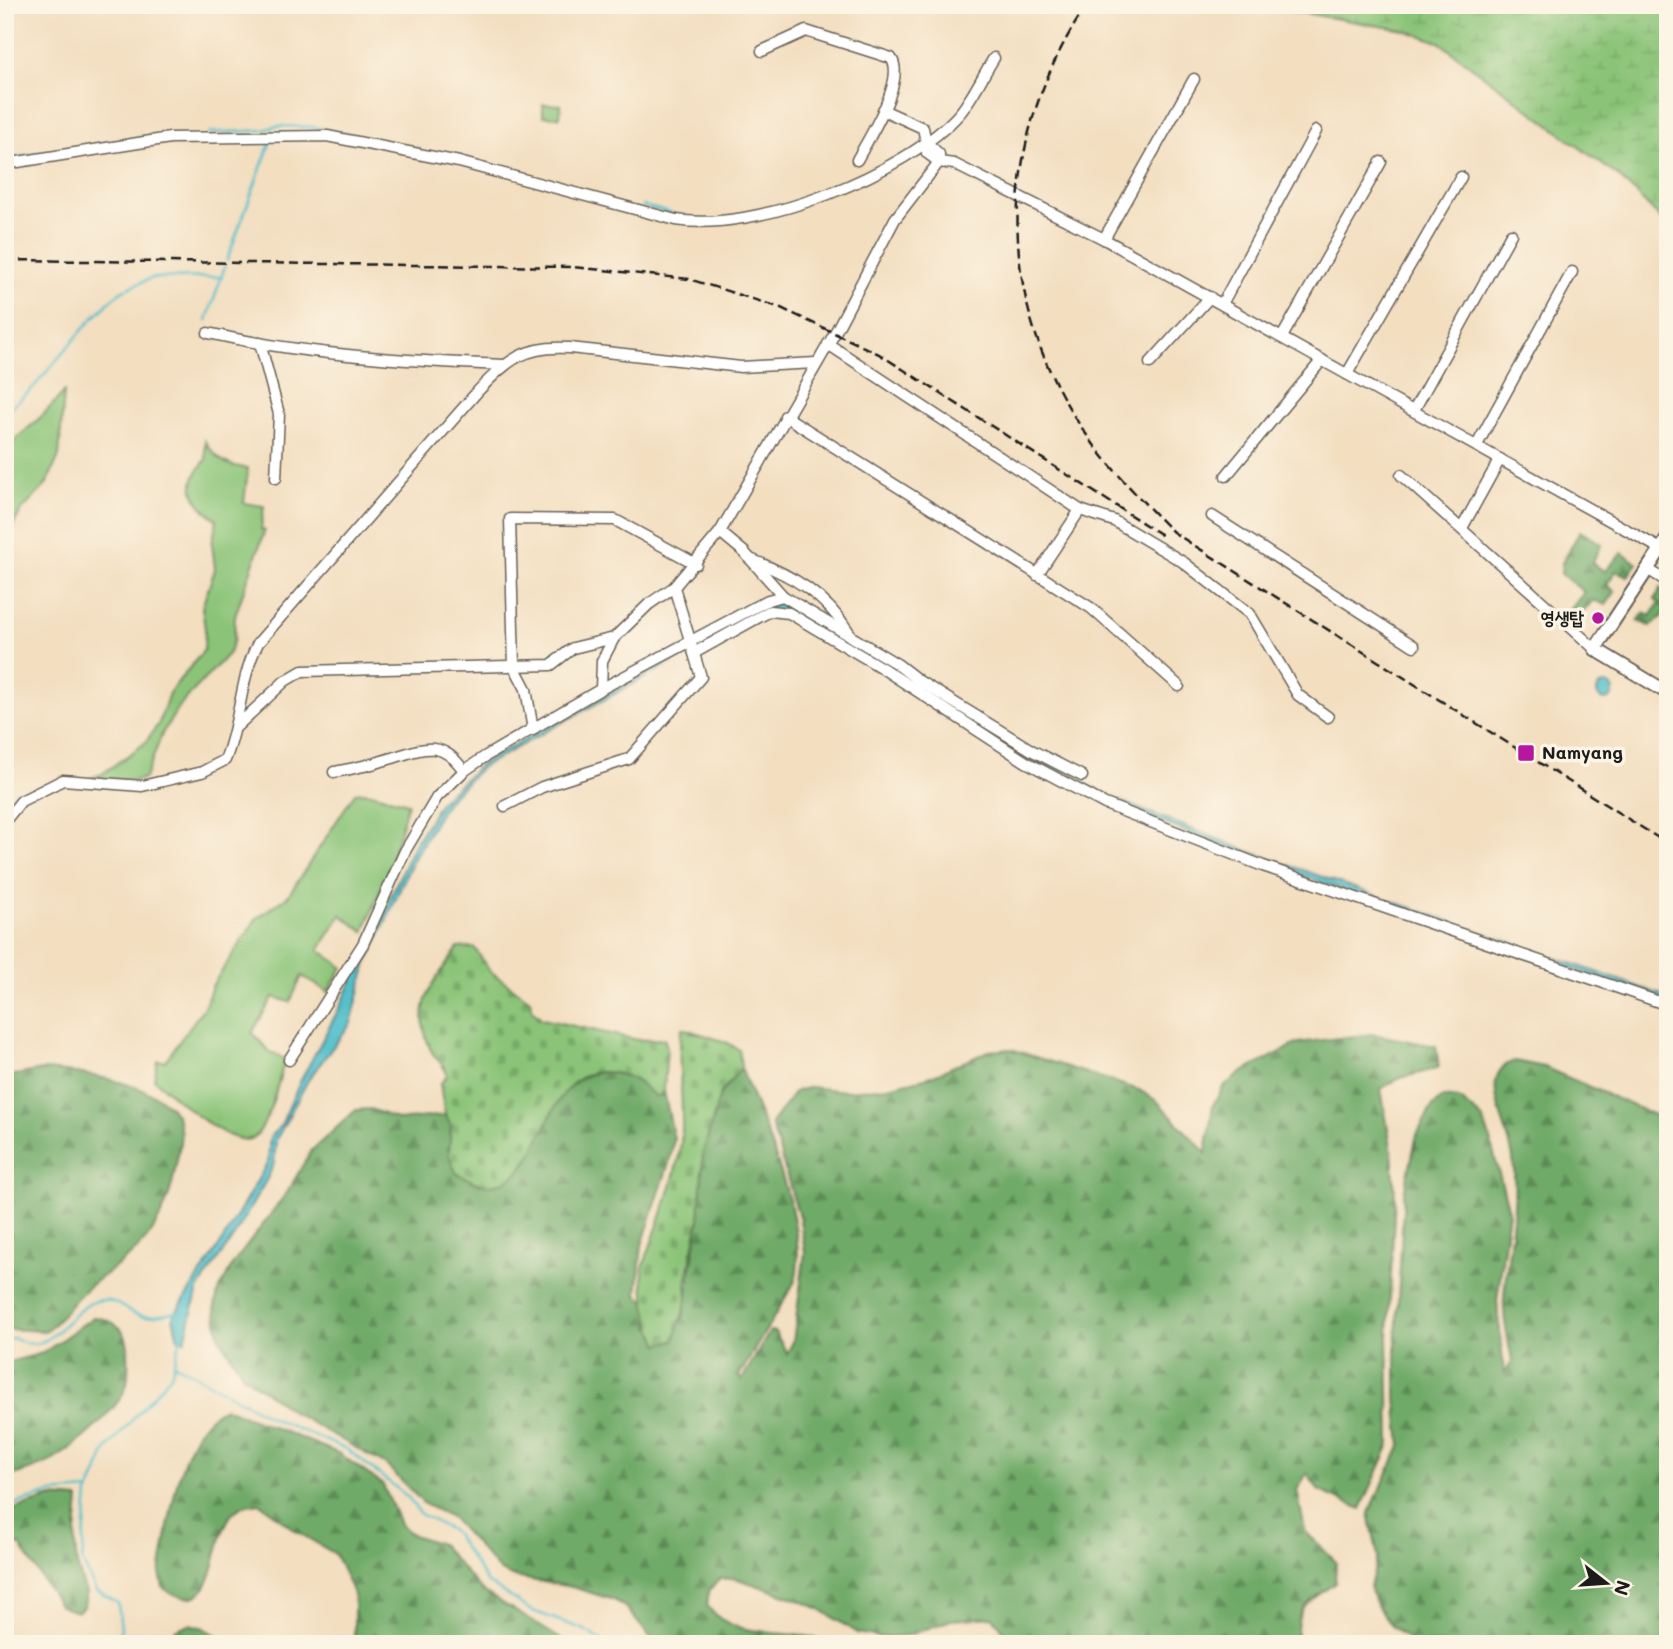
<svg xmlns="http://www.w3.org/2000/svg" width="1673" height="1649" font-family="Mali,'Poor Story',sans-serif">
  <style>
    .green { fill: #8bc478; stroke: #54704a; stroke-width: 2 }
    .forest { fill: url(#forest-firs); stroke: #466342; stroke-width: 2 }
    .wetland { fill: url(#wetland-marsh); stroke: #54704a; stroke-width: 2 }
    .cemetery { fill: url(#cemetery-stones); stroke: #54704a; stroke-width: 2 }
    .water { fill: #52bfcb; stroke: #376e74; stroke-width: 2 }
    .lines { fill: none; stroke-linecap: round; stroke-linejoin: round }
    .stream { stroke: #52bfcb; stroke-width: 2.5 }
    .minor-casing { stroke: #676055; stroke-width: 13 }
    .major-casing { stroke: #676055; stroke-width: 16 }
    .minor { stroke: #fff; stroke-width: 10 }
    .major { stroke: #fff; stroke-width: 12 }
    .rail { stroke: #1c1c1c; stroke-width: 2.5; stroke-dasharray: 10 5; stroke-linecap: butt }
    .poi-dot { fill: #b5179e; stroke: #fcf5e5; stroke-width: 2.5 }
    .labels { text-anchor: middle; stroke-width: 7; stroke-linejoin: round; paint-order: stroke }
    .poi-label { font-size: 18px; font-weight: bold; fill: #1c1c1c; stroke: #fcf5e5; text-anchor: end }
  </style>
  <defs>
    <pattern id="forest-firs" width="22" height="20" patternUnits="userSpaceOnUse" patternTransform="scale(1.75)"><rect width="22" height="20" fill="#70aa68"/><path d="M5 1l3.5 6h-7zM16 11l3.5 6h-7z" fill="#5b8a55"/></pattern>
    <pattern id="wetland-marsh" width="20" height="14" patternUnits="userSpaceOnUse" patternTransform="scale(1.75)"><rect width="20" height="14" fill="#8bc478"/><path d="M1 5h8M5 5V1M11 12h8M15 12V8" fill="none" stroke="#77a867"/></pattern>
    <pattern id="cemetery-stones" width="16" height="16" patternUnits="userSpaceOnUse" patternTransform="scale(1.75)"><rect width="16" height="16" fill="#8bc478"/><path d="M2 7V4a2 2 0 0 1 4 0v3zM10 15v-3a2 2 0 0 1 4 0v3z" fill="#77a867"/></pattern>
  </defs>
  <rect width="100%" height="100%" fill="#fcf5e5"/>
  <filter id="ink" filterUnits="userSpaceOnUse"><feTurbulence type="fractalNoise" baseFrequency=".0143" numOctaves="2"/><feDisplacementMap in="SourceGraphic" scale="14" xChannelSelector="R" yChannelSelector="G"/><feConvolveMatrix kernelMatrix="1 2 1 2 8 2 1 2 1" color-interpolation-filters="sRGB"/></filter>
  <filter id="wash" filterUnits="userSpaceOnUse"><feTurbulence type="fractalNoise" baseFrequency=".00686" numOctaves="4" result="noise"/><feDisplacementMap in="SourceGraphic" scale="28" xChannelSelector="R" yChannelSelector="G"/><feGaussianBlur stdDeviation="1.57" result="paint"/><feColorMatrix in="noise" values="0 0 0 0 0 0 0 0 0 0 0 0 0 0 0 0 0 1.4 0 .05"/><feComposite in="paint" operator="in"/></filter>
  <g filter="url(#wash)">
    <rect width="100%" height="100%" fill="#f3dec0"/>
    <!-- green -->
    <g class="green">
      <path d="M543,104L561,105L560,117L543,116Z"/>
      <path d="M64,392L59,456L46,485L21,511L5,540V449L43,415Z"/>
      <path d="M205,441C217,459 226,467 248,468L244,503L264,506L261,530H265L235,616L234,639L229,653L180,705L163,732L145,778L134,781L91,778L102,774L145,743L159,723L169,693L204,650L205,629L202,607L215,569L212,543L217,520C192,501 183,484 206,460Z"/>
      <path d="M367,792L408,803L389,868L364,932L341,915L319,950L343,967L328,992L302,976L290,1002L273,997L252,1033L271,1053L285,1059C280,1076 268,1129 253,1138C231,1150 171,1094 154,1079L158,1061H165L205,1006L212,986L257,918L288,896L355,793Z"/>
    </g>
    <!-- forest -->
    <g class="forest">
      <path d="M1580,531L1602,544L1592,564L1605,571L1622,553L1637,563L1628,576L1616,571L1607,585L1615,592L1606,605L1593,600L1576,621L1567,614L1584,592L1561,574L1562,563Z"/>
      <path d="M1661,588L1668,594C1668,607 1663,620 1650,626L1638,621L1644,613L1651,616L1659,603L1655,599Z"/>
      <path d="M1373,1034L1436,1046L1439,1067C1415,1077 1402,1073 1381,1089L1392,1152L1395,1194L1388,1338L1390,1444L1361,1509L1319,1491L1307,1473L1297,1490L1305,1531L1336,1562L1335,1583C1308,1603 1294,1607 1297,1644H1013L993,1617L951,1620L909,1635L879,1637L857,1633L818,1608L791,1597L735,1578L720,1579L709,1590L707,1605C728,1638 781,1630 817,1638L816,1644H656L626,1608L614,1600L572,1587L514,1577L500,1571L451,1517L424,1504L386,1465L294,1413L243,1375L219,1337L215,1307L218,1292L233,1264L288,1191L311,1151L356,1110L371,1109L399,1120L445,1115L451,1125L450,1134L528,1161C549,1116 568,1053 631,1078C640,1082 648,1091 657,1097L664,1091L674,1139L669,1163L642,1245L637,1294L648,1305L650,1328L683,1319L699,1219L703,1153L720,1094L741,1068C762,1122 810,1226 795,1281L739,1376L741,1381L770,1331L775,1332L787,1353L793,1342L805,1252L800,1220L771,1123L796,1091L811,1087L845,1091L888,1087L929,1077L989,1051L1011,1049L1139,1090L1157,1101L1206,1153L1213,1105L1224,1086L1241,1073L1298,1043Z"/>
      <path d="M1515,1061L1544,1067L1668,1121V1644H1414L1391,1626L1374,1601L1370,1586L1378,1557L1369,1513L1401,1445L1396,1399V1338L1404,1193L1417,1134L1432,1107L1443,1097L1459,1099L1482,1118L1488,1132L1509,1211L1497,1300L1504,1373L1512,1362C1509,1342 1502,1318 1504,1298C1507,1250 1519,1208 1513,1159C1510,1128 1474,1073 1515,1061Z"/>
      <path d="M41,1070C74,1071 169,1083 179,1122C183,1138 178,1154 175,1170C170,1197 160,1226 140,1246C125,1263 103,1274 86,1289C71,1302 62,1319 46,1331L5,1329V1077Z"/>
      <path d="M93,1317C112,1319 127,1328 128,1349C128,1362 130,1375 126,1387C118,1410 76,1446 55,1459C40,1468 21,1471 5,1479V1363L43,1353Z"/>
      <path d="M225,1408L338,1453L383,1485L401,1526L413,1535L441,1544L481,1590L569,1644H354V1595L335,1554L296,1531L260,1503C251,1504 243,1505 235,1511C208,1535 223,1627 163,1588L160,1573C169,1527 177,1427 225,1408Z"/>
      <path d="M52,1497L79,1499L75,1544L77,1565L86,1593L84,1606L77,1612L59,1605L20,1545L5,1546V1512Z"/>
      <path d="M189,1624L204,1628L232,1644H170L175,1630Z"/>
    </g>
    <!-- wetland -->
    <path class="wetland" d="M1256,5H1668V226L1619,177L1439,42L1404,30Z"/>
    <!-- cemetery -->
    <g class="cemetery">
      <path d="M474,947L490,971L530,1000L532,1010L542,1019L638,1040L664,1039L667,1047L664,1091L657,1097C648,1091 640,1082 631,1078C535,1039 555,1196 481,1184C473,1183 464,1176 456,1173L449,1155L451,1125L445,1115L440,1084L447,1076C446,1064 434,1059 430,1048C411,1004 434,983 458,948Z"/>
      <path d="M682,1028L726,1042L739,1050L741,1068L720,1094L703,1153L699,1219L686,1283L687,1299L674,1341L659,1344C648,1322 642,1293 643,1268C656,1227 675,1185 681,1143C686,1104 675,1067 682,1028Z"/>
    </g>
    <!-- water -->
    <g class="water">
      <path d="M775,602L789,604L885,662L980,727L1117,800L1245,850L1668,997V1002L1274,866L1115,804L1029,760L788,610L744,623L552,728L482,767L447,801L413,860L367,963L351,1023L308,1080L276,1140L274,1163L268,1177L234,1236L198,1289L185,1340L178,1339L173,1317L223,1240L268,1162L270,1137L281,1125L300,1082L341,1005L414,845L441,801L483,762Z"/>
      <circle cx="1605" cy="692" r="8"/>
    </g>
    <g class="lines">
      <!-- stream -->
      <g class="stream">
        <path d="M209,133L265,130L276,126L313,127L420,149"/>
        <path d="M19,157L154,136"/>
        <path d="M643,206L674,214"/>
        <path d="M227,260L272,138"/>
        <path d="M207,320L225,266"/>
        <path d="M5,412L32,389L92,319L121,291L152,278L221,277"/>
        <path d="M5,1340L15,1338C49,1359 63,1316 91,1303C113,1293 122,1311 141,1316C152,1319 167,1312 179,1312"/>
        <path d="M175,1364L272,1418L348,1450L408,1497L419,1513L454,1532L487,1582L530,1610L585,1630L607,1644"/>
        <path d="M5,1507L51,1493L89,1490"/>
        <path d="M114,1644L121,1629L118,1603L96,1591L82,1561L88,1494L106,1450L171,1375L181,1338"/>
      </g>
    </g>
  </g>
  <g filter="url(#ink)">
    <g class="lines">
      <defs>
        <g id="minor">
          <path d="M762,51L806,31L891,58C907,79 868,139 857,160"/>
          <path d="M883,110L923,128L926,142L939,154V162"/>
          <path d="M926,142L927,153L939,162"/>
          <path d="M5,164L170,138L327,136L459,162L676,220C756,233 906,174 960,113C973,97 983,75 994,58"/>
          <path d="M1104,239L1194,79"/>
          <path d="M1222,304L1316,131"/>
          <path d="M208,333C304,355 406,361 504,365"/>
          <path d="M1282,337L1381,162"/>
          <path d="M260,343L279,414L276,478"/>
          <path d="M828,344L1080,510L1114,521L1183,562L1250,614L1298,695L1328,717"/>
          <path d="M1150,363L1210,297"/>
          <path d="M1347,374L1461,177"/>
          <path d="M1414,410L1511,234"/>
          <path d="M785,416L1091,608L1179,686"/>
          <path d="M1477,445L1572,272"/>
          <path d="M1401,475L1595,649"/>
          <path d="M1226,476L1322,360"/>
          <path d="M1212,516L1414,646"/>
          <path d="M1462,528L1500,459"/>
          <path d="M750,559C793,576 825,594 850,634"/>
          <path d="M1649,570L1668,582"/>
          <path d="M1037,575L1080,510"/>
          <path d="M694,653L770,611L789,613L882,668L1026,762L1105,804L1263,866L1668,1005"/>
          <path d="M601,689L768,600L783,596"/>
          <path d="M236,727L285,681L302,671L551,665L573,648L614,638L649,604L674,587L720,532"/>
          <path d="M533,730L526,689L514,666L510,519L615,520L696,564"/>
          <path d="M334,772C350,769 367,766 382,761C417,752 439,734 464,771"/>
          <path d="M1082,776L1033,751L919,681L897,664L783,596L744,552L720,532L836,331L895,219L939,162L954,164L1104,239L1661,549"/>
          <path d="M505,806L542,787L629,759L701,677L674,587"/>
          <path d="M5,821L21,801L63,780L142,786L202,772L225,760C241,722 239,680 258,643L478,391C509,359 525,345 570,348L741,367L816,363"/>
          <path d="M289,1060L363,944L405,851L437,797L464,771L486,756L601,689L602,661L614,638"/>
        </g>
        <path id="major" d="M1668,538L1595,649L1668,693"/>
      </defs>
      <!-- minor casing -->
      <use href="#minor" class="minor-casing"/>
      <!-- major casing -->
      <use href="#major" class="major-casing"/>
      <!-- minor -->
      <use href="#minor" class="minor"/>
      <!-- major -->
      <use href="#major" class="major"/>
      <!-- rail -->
      <g class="rail">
        <path d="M1087,5C1006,124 993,269 1063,397C1091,449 1131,490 1173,532L1668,844"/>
        <path d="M5,260L573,267L689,279L781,308L879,354L1163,536"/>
      </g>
    </g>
  </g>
  <!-- markers -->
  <g class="poi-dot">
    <circle cx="1598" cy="618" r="7"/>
    <rect x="1517" y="744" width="18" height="18" rx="3.5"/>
  </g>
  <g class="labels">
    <!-- poi labels -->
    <g class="poi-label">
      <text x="1584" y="624">영생탑</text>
      <text x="1542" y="759" text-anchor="start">Namyang</text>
    </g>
  </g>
  <!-- margin -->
  <rect width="1673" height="1649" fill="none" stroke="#fcf5e5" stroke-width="28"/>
  <!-- north arrow -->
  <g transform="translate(1606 1583) rotate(107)" stroke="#fcf5e5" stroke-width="5" paint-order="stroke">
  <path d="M0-5L12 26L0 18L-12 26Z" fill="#1c1c1c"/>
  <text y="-10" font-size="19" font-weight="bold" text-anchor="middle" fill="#1c1c1c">N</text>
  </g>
</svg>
